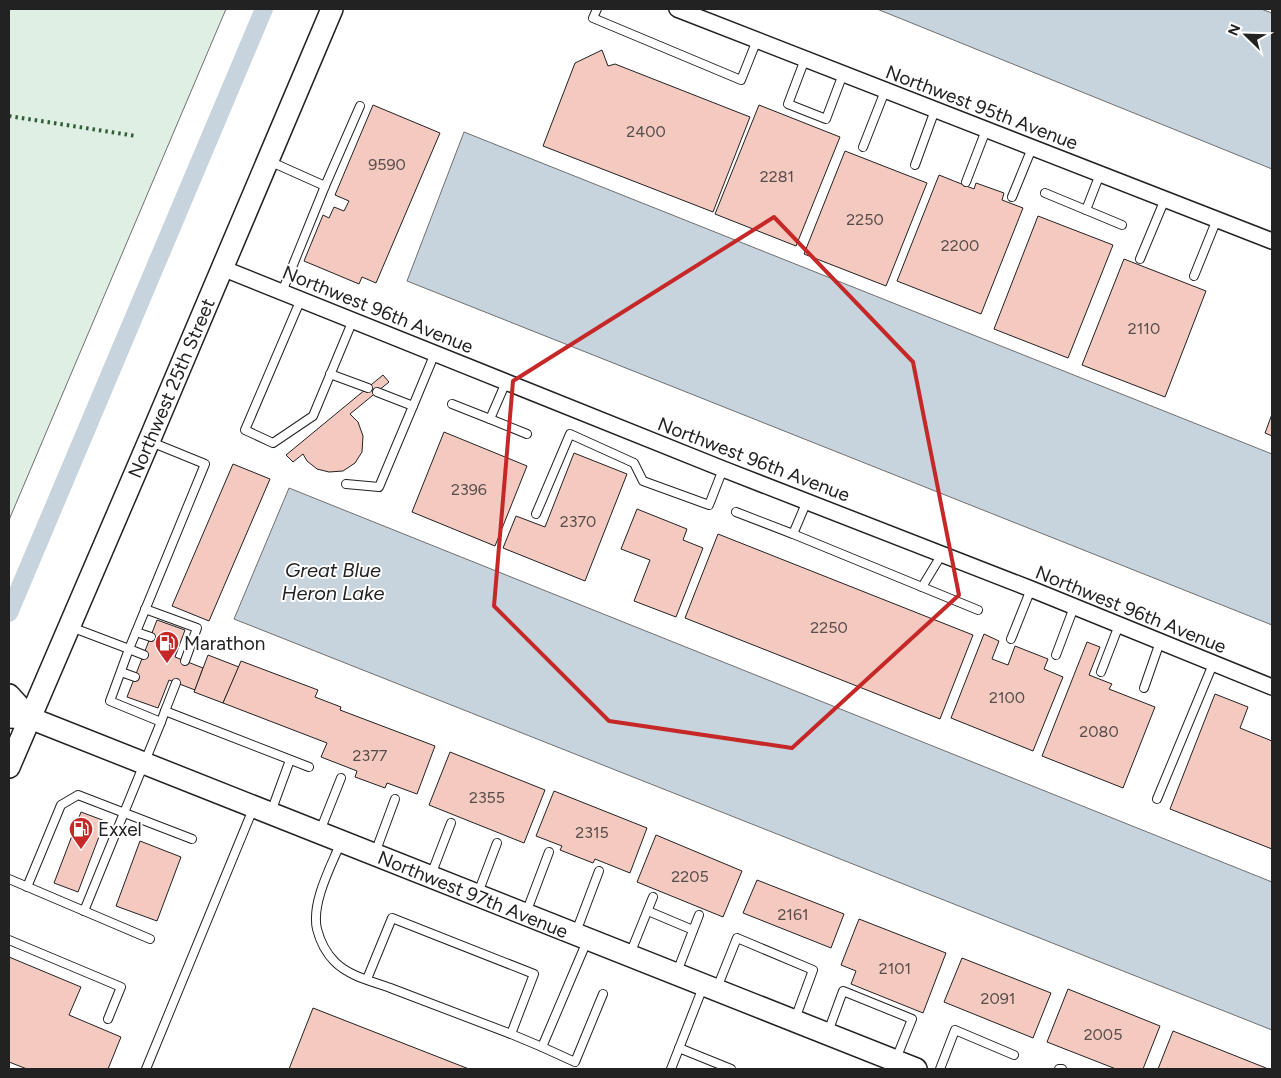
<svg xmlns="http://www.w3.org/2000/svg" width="1281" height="1078" font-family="Figtree,sans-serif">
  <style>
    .green { fill: #e0efe3; stroke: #6f6f6f }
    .water { fill: #c7d3dd; stroke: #6f6f6f }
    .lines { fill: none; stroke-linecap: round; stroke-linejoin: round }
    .canal { stroke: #c7d3dd; stroke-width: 18 }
    .building { fill: #f3c9c0; stroke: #222 }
    .lane-casing { stroke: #222; stroke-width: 10 }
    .street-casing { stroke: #222; stroke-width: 18 }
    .secondary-casing { stroke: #222; stroke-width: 24 }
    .lane { stroke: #fff; stroke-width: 8 }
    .street { stroke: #fff; stroke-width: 15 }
    .secondary { stroke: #fff; stroke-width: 21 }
    .hedge { stroke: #2f5e38; stroke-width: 4; stroke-dasharray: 2.5 4; stroke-linecap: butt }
    .marked { fill: none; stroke: #c62828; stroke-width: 4; stroke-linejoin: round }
    .labels { text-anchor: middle; stroke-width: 4; stroke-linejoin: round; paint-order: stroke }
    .number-label { font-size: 16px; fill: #564c4a }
    .street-label { font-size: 19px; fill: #222; stroke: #fff }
    .poi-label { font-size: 19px; fill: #222; stroke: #fff; text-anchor: start }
    .water-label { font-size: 20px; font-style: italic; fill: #222; stroke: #fff }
  </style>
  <rect width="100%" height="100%" fill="#fff"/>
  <!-- green -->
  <path class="green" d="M9,9H226L9,520Z"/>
  <!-- water -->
  <g class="water">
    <path d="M877,9H1261L1272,13V169Z"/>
    <path d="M464,132L1272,454V625L407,281Z"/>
    <path d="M289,488L1272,882V1030L234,619Z"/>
  </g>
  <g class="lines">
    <!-- canal -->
    <path class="canal" d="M9,613L264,9"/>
  </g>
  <!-- building -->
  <g class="building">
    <path d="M602,50L608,66L615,64L750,117L713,212L543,146L575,63Z"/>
    <path d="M373,105L440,133L376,283L362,277L359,284L304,261L323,215L329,218L334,207L344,211L349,201L335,195Z"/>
    <path d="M759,105L840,137L796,246L715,214Z"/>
    <path d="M845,151L927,183L886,286L804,254Z"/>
    <path d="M939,175L974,189L976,183L1004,193L1002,200L1023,208L981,314L897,281Z"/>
    <path d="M1038,216L1113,245L1068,358L994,329Z"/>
    <path d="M1124,259L1206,291L1165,397L1082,365Z"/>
    <path d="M383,375L389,382L350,414L358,422L363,436L362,452L355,463L343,471L329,472L317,469L307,461L303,454L293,462L286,455Z"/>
    <path d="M1272,414V436L1265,433Z"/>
    <path d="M444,432L527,466L495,546L412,512Z"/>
    <path d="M574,453L627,474L585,581L503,548L516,516L545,527Z"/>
    <path d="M233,464L270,479L209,621L172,606Z"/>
    <path d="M637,509L687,529L683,540L703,548L676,617L634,601L650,560L621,549Z"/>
    <path d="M718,534L973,635L940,719L685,618Z"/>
    <path d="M157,620L185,630L175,657L203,668L195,690L169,680L158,708L127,697Z"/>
    <path d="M984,634L999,641L992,659L1008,665L1015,646L1048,659L1044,669L1063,677L1033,751L951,718Z"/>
    <path d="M1087,642L1100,647L1089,675L1112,684L1109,689L1155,707L1123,788L1042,756Z"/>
    <path d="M208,655L239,667L223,703L194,692Z"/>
    <path d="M241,661L318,690L315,697L341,707L340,710L435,746L417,794L387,783L385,788L355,777L357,771L321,757L327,743L223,703Z"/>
    <path d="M1215,694L1248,707L1240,728L1272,741V849L1170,809Z"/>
    <path d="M450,752L545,790L524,843L429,805Z"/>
    <path d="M554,791L647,828L630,873L595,859L593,863L560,850L562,846L536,836Z"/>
    <path d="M81,812L105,821L78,892L54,883Z"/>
    <path d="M656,835L742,871L723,917L637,882Z"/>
    <path d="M140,841L181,857L157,921L116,906Z"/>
    <path d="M757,880L844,914L831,948L743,913Z"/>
    <path d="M859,919L946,953L923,1013L851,984L856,971L841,965Z"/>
    <path d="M9,957L81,987L69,1015L121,1037L108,1069H27L9,1062Z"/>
    <path d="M962,958L1051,993L1033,1038L944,1002Z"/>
    <path d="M1068,989L1160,1026L1143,1069H1116L1047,1042Z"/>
    <path d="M313,1008L469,1069H289Z"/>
    <path d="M1173,1031L1266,1068V1069H1158Z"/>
  </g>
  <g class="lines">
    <defs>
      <g id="lane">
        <path d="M597,9L593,18L741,80L757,40"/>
        <path d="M805,59L788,104L826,119L843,74"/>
        <path d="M863,147L885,91"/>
        <path d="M269,161L325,186L360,106"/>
        <path d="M915,165L935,110"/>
        <path d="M966,182L986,130"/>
        <path d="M1045,193L1086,210L1100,174"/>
        <path d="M1012,197L1032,148"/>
        <path d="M1086,210L1122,225"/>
        <path d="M1140,259L1165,199"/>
        <path d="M1194,276L1217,219"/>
        <path d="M282,292L325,186"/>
        <path d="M301,299L245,430L273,443L313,416L353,320"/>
        <path d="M330,374L368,388"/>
        <path d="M377,392L413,406L435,353"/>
        <path d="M452,404L490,419L506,382"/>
        <path d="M490,419L527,434"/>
        <path d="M346,484L379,487L413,406"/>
        <path d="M736,512L793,534L807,501"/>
        <path d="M536,514L570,434L634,463L643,481L709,505L723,469"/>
        <path d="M793,534L978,610"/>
        <path d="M922,587L942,554"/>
        <path d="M145,609L197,628L185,661"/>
        <path d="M71,627L129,649L205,464L151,442"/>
        <path d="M136,632L151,637"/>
        <path d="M1011,639L1031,589"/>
        <path d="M1056,655L1074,607"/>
        <path d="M121,672L135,677"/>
        <path d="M1101,672L1119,625"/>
        <path d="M1144,688L1160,642"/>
        <path d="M165,711L176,683"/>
        <path d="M161,722L165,711L309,767"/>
        <path d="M1157,799L1213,664"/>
        <path d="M271,812L290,760"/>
        <path d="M320,831L341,778"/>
        <path d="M341,842C331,866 311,903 317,929C320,941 326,953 335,962C350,977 375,982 393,989C433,1004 472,1019 511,1034L534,974L392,918L367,979"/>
        <path d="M375,853L395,799"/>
        <path d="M431,875L451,823"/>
        <path d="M9,879L150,939"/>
        <path d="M27,887L61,805L78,795L192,839"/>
        <path d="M478,893L497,843"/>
        <path d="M84,911L161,722L110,701L129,649L144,655"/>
        <path d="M648,911L693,930"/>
        <path d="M526,913L549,852"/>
        <path d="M576,932L599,871"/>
        <path d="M9,940L121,987L108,1019"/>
        <path d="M587,941L542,1047L575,1062L603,994"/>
        <path d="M630,954L653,897"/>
        <path d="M677,972L699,915"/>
        <path d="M717,988L737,938L813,970L795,1019"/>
        <path d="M828,1032L843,991L912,1019L896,1059"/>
        <path d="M511,1034L542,1047"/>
        <path d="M679,1048L731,1069"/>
        <path d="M146,1069L253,809"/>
        <path d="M671,1069L703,987"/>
        <path d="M940,1069L955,1030L1014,1055"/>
        <path d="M1059,1069H1062"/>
      </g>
      <g id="street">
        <path d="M677,9L1272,241"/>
        <path d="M222,268L723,469L1031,589L1272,687"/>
      </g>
      <g id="secondary">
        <path d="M9,695L30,718"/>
        <path d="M9,717L30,718L916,1069"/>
        <path d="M9,767L149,441L332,9"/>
      </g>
    </defs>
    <!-- lane casing -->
    <use href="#lane" class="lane-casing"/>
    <!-- street casing -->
    <use href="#street" class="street-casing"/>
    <!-- secondary casing -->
    <use href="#secondary" class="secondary-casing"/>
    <!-- lane -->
    <use href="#lane" class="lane"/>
    <!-- street -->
    <use href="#street" class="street"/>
    <!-- secondary -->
    <use href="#secondary" class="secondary"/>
    <!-- hedge -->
    <path class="hedge" d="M9,116L136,136"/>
  </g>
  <!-- marked area -->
  <path class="marked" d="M774,217L913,362L959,595L792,748L609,721L494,606L513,381Z"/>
  <!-- icons -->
  <defs>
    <symbol id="fuel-pin" viewBox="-11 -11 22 30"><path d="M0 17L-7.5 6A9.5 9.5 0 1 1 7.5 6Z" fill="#c62828" stroke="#fff"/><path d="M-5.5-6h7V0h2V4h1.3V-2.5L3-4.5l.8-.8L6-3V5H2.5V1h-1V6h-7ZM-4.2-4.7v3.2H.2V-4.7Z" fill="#fff"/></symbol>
  </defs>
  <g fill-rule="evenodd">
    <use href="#fuel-pin" x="153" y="629" width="28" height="38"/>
    <use href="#fuel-pin" x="67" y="815" width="28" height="38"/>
  </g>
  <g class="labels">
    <!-- number labels -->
    <g class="number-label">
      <text x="646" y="137">2400</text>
      <text x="387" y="170">9590</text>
      <text x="777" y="182">2281</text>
      <text x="865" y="225">2250</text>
      <text x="960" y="251">2200</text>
      <text x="1144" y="334">2110</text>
      <text x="469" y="495">2396</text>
      <text x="578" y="527">2370</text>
      <text x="829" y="633">2250</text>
      <text x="1007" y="703">2100</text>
      <text x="1099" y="737">2080</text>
      <text x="370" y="761">2377</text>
      <text x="487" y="803">2355</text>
      <text x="592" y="838">2315</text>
      <text x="690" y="882">2205</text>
      <text x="793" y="920">2161</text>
      <text x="895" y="974">2101</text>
      <text x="998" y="1004">2091</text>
      <text x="1103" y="1040">2005</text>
    </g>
    <!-- street labels -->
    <g class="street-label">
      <text transform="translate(982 107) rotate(21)" y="7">Northwest 95th Avenue</text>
      <text transform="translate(378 309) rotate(22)" y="7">Northwest 96th Avenue</text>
      <text transform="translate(171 388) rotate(-67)" y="7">Northwest 25th Street</text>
      <text transform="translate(754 459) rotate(21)" y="7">Northwest 96th Avenue</text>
      <text transform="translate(1131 609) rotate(22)" y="7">Northwest 96th Avenue</text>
      <text transform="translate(473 894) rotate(22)" y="7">Northwest 97th Avenue</text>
    </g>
    <!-- poi labels -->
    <g class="poi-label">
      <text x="184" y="650">Marathon</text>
      <text x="98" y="836">Exxel</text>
    </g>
    <!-- water labels -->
    <g class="water-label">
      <text x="333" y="577">Great Blue<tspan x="333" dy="23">Heron Lake</tspan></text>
    </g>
  </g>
  <!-- border -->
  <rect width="1281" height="1078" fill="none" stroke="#222222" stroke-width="20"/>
  <!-- north arrow -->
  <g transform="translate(1246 35) rotate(293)" stroke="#ffffff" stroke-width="4" paint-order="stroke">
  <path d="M0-4L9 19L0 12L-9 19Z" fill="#222222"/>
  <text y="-8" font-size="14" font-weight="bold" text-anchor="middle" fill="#222222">N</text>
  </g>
</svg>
